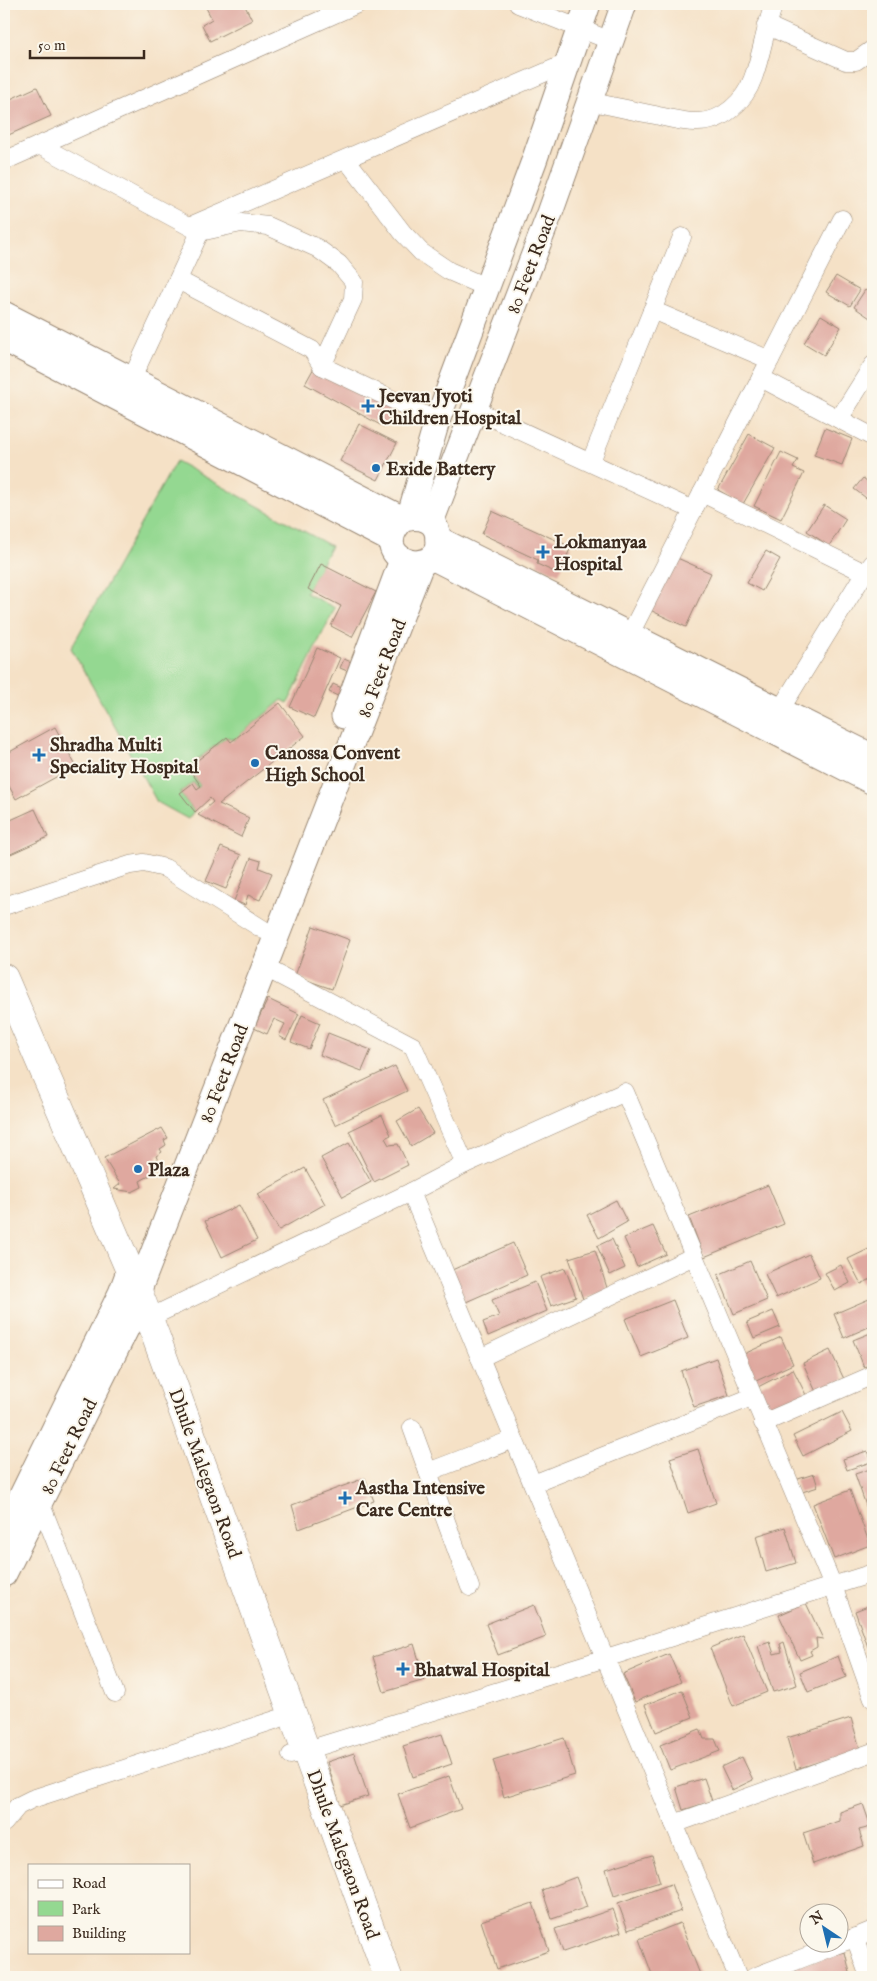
<svg xmlns="http://www.w3.org/2000/svg" width="877" height="1981" font-family="'IM FELL English',serif">
  <style>
    .green { fill: #94d891; stroke: #688158 }
    .building { fill: #dfa89f }
    .lines { fill: none; stroke-linecap: round; stroke-linejoin: round }
    .street-casing { stroke: #988672; stroke-width: 19 }
    .secondary-casing { stroke: #988672; stroke-width: 27 }
    .primary-casing { stroke: #988672; stroke-width: 29 }
    .street { stroke: #fff; stroke-width: 18 }
    .secondary { stroke: #fff; stroke-width: 25 }
    .primary { stroke: #fff; stroke-width: 28 }
    .poi-dot { fill: #1f6fb2; stroke: #fbf7ec; stroke-width: 2 }
    .labels { text-anchor: middle; stroke-width: 4; stroke-linejoin: round; paint-order: stroke }
    .street-label { font-size: 19px; fill: #3b2a1e; stroke: #fbf7ec }
    .poi-label { font-size: 19px; font-weight: bold; fill: #3b2a1e; stroke: #fbf7ec; text-anchor: start }
  </style>
  <rect width="100%" height="100%" fill="#fbf7ec"/>
  <filter id="ink" filterUnits="userSpaceOnUse"><feTurbulence type="fractalNoise" baseFrequency=".02" numOctaves="2"/><feDisplacementMap in="SourceGraphic" scale="10" xChannelSelector="R" yChannelSelector="G"/><feConvolveMatrix kernelMatrix="1 2 1 2 8 2 1 2 1" color-interpolation-filters="sRGB"/></filter>
  <filter id="wash" filterUnits="userSpaceOnUse"><feTurbulence type="fractalNoise" baseFrequency=".0096" numOctaves="4" result="noise"/><feDisplacementMap in="SourceGraphic" scale="20" xChannelSelector="R" yChannelSelector="G"/><feGaussianBlur stdDeviation="1.12" result="paint"/><feColorMatrix in="noise" values="0 0 0 0 0 0 0 0 0 0 0 0 0 0 0 0 0 1.4 0 .05"/><feComposite in="paint" operator="in"/></filter>
  <g filter="url(#wash)">
    <rect width="100%" height="100%" fill="#f5e1c6"/>
    <!-- green -->
    <path class="green" d="M176,461L331,546L306,593L335,608L288,703L282,700L234,740L227,737L194,762L197,768L191,772L200,786L197,788L193,782L180,793L194,811L188,819L157,802L71,648Z"/>
    <g id="blocks">
      <!-- building -->
      <g class="building">
        <path d="M204,4H244L252,20L210,41L202,25L212,19Z"/>
        <path d="M37,87L51,116L4,137V102Z"/>
        <path d="M836,276L860,290L850,306L826,292Z"/>
        <path d="M865,290L873,295V320L854,307Z"/>
        <path d="M821,315L841,327L824,355L804,343Z"/>
        <path d="M316,364L395,407L384,427L305,384Z"/>
        <path d="M359,424L397,443L378,480L340,461Z"/>
        <path d="M825,428L852,439L842,465L814,455Z"/>
        <path d="M749,434L775,448L743,504L718,490Z"/>
        <path d="M781,452L798,460L793,468L804,473L781,519L754,506Z"/>
        <path d="M863,478L873,486V503L854,489Z"/>
        <path d="M824,505L846,519L829,546L807,531Z"/>
        <path d="M492,511L571,547L559,574L537,564L538,560L482,534Z"/>
        <path d="M766,551L780,559L762,591L747,583Z"/>
        <path d="M675,557L711,573L686,627L650,610Z"/>
        <path d="M321,564L376,592L352,637L331,626L341,606L308,589Z"/>
        <path d="M317,648L340,658L314,718L290,707Z"/>
        <path d="M344,659L356,664L352,673L340,668Z"/>
        <path d="M333,684L344,689L340,697L329,692Z"/>
        <path d="M280,703L305,736L219,804L249,818L241,837L198,815L213,802L210,798L195,812L180,793L193,783L197,789L201,786L191,772L198,768L194,763L227,737L231,742Z"/>
        <path d="M55,727L76,766L16,799L4,777V755Z"/>
        <path d="M35,809L48,837L4,857V823Z"/>
        <path d="M221,847L241,855L226,889L206,881Z"/>
        <path d="M251,858L261,861L259,868L272,873L260,900L248,895L245,905L234,901Z"/>
        <path d="M313,926L350,940L332,989L295,976Z"/>
        <path d="M268,999L299,1014L286,1040L279,1036L285,1024L274,1019L267,1034L254,1028Z"/>
        <path d="M302,1015L320,1023L309,1049L291,1042Z"/>
        <path d="M328,1033L371,1050L362,1071L320,1055Z"/>
        <path d="M395,1066L407,1091L335,1125L323,1100Z"/>
        <path d="M418,1109L433,1133L411,1146L397,1121Z"/>
        <path d="M382,1115L391,1135L385,1138L389,1145L398,1144L408,1165L374,1182L349,1131Z"/>
        <path d="M162,1128L168,1138L164,1140L166,1145L160,1149L162,1152L156,1156L159,1163L153,1167L156,1172L140,1181L142,1187L132,1192L114,1189L120,1184L104,1158Z"/>
        <path d="M349,1143L371,1182L343,1197L321,1158Z"/>
        <path d="M305,1168L325,1204L279,1230L258,1194Z"/>
        <path d="M768,1185L784,1224L704,1257L689,1217Z"/>
        <path d="M616,1200L627,1222L599,1238L587,1215Z"/>
        <path d="M239,1205L257,1240L222,1257L205,1221Z"/>
        <path d="M653,1226L666,1254L637,1267L624,1238Z"/>
        <path d="M612,1239L625,1268L610,1275L597,1246Z"/>
        <path d="M513,1243L527,1275L466,1302L452,1270Z"/>
        <path d="M873,1247V1278L861,1284L848,1259Z"/>
        <path d="M595,1250L608,1291L583,1299L569,1258Z"/>
        <path d="M809,1254L820,1278L776,1298L765,1274Z"/>
        <path d="M750,1261L767,1300L734,1314L718,1275Z"/>
        <path d="M841,1265L850,1283L835,1291L825,1273Z"/>
        <path d="M565,1268L576,1297L551,1306L540,1277Z"/>
        <path d="M535,1282L547,1311L488,1336L483,1322L499,1316L492,1300Z"/>
        <path d="M869,1299L873,1310V1325L844,1338L834,1314Z"/>
        <path d="M673,1300L688,1338L641,1357L625,1319Z"/>
        <path d="M773,1311L780,1327L754,1338L747,1322Z"/>
        <path d="M873,1332V1363L864,1367L853,1340Z"/>
        <path d="M781,1337L793,1364L756,1381L744,1354Z"/>
        <path d="M830,1350L844,1379L816,1392L803,1363Z"/>
        <path d="M716,1358L729,1395L694,1407L681,1371Z"/>
        <path d="M793,1369L806,1395L767,1415L754,1389Z"/>
        <path d="M842,1412L852,1431L803,1456L793,1436Z"/>
        <path d="M698,1449L716,1503L688,1513L670,1458Z"/>
        <path d="M867,1451L871,1462L847,1470L843,1459Z"/>
        <path d="M873,1468V1526L855,1474Z"/>
        <path d="M814,1474L818,1487L799,1493L795,1480Z"/>
        <path d="M365,1478L374,1501L299,1529L292,1505Z"/>
        <path d="M850,1490L870,1545L834,1559L813,1504Z"/>
        <path d="M785,1527L796,1563L766,1572L756,1536Z"/>
        <path d="M806,1603L823,1639L816,1638L817,1647L810,1651L812,1655L800,1660L779,1615Z"/>
        <path d="M873,1604V1645L868,1647L855,1611Z"/>
        <path d="M534,1605L546,1637L498,1655L486,1624Z"/>
        <path d="M743,1634L767,1692L733,1706L710,1648Z"/>
        <path d="M770,1642L774,1654L782,1652L780,1644L784,1642L797,1685L773,1692L758,1646Z"/>
        <path d="M414,1644L425,1680L384,1692L373,1657Z"/>
        <path d="M669,1654L681,1682L635,1702L623,1674Z"/>
        <path d="M838,1656L846,1677L808,1692L800,1672Z"/>
        <path d="M682,1690L693,1717L656,1732L645,1705Z"/>
        <path d="M851,1718L860,1749L796,1769L787,1738Z"/>
        <path d="M700,1729L704,1739H715L720,1751L670,1770L660,1745Z"/>
        <path d="M442,1734L452,1764L413,1777L403,1746Z"/>
        <path d="M564,1738L575,1775L504,1797L493,1760Z"/>
        <path d="M354,1753L368,1796L340,1805L327,1762Z"/>
        <path d="M742,1757L753,1780L732,1790L721,1767Z"/>
        <path d="M449,1776L461,1809L410,1828L398,1794Z"/>
        <path d="M704,1778L712,1801L683,1810L676,1787Z"/>
        <path d="M863,1804L871,1827L859,1830L864,1846L813,1864L803,1833L840,1821V1812Z"/>
        <path d="M652,1855L660,1882L614,1896L606,1869Z"/>
        <path d="M576,1877L587,1907L552,1919L542,1890Z"/>
        <path d="M671,1884L681,1911L628,1930L618,1903Z"/>
        <path d="M533,1903L549,1951L497,1969L481,1921Z"/>
        <path d="M613,1909L621,1932L563,1952L555,1929Z"/>
        <path d="M680,1923L701,1977H653L639,1939Z"/>
        <path d="M845,1952L851,1977H797L795,1966Z"/>
      </g>
    </g>
  </g>
  <g filter="url(#ink)">
    <use href="#blocks" fill-opacity="0" stroke="#988672" stroke-width="1"/>
    <g class="lines">
      <defs>
        <g id="street">
          <path d="M518,4L611,41"/>
          <path d="M766,25L846,61H856L873,49"/>
          <path d="M590,101C610,106 630,110 650,114C665,117 681,122 696,122C722,123 745,101 753,78C762,54 765,28 774,4"/>
          <path d="M39,145L200,232L127,389"/>
          <path d="M346,159L403,233L421,252L449,271L486,287"/>
          <path d="M4,161L357,4"/>
          <path d="M190,226L567,63"/>
          <path d="M200,232L241,223L268,226L317,248L339,264L354,282L353,299L322,366L437,421"/>
          <path d="M178,280L312,350L322,366"/>
          <path d="M652,310L770,360"/>
          <path d="M761,378L873,437"/>
          <path d="M473,409L693,510"/>
          <path d="M839,419L873,365"/>
          <path d="M591,461L682,237"/>
          <path d="M702,493L865,573"/>
          <path d="M630,634L842,219"/>
          <path d="M780,710L862,577L873,563"/>
          <path d="M4,906L130,865L144,863L165,868L264,930"/>
          <path d="M264,967L413,1046L465,1164L411,1192L738,1977"/>
          <path d="M465,1164L625,1092L833,1586L873,1699"/>
          <path d="M149,1318L411,1192"/>
          <path d="M480,1358L694,1256"/>
          <path d="M763,1423L873,1375"/>
          <path d="M412,1428L470,1587"/>
          <path d="M428,1472L514,1439"/>
          <path d="M533,1484L752,1397"/>
          <path d="M40,1502L115,1693"/>
          <path d="M291,1755L606,1658L873,1573"/>
          <path d="M4,1823L18,1806L32,1799L278,1719"/>
          <path d="M674,1824L873,1752"/>
          <path d="M855,1937L869,1977"/>
          <path d="M844,1942L873,1930"/>
          <path d="M754,1977L839,1944"/>
        </g>
        <g id="secondary">
          <path d="M4,314L403,519C421,515 439,519 438,542C438,582 363,559 403,519"/>
          <path d="M4,339L391,540"/>
          <path d="M409,518L437,421L534,161L588,4"/>
          <path d="M431,522L550,213L624,4"/>
          <path d="M438,539L873,757"/>
          <path d="M432,557L873,782"/>
          <path d="M344,716L402,560"/>
          <path d="M4,1532L121,1293L131,1266"/>
          <path d="M4,1574L131,1319L138,1292L422,562"/>
        </g>
        <path id="primary" d="M4,978L130,1271L156,1337L388,1977"/>
      </defs>
      <!-- street casing -->
      <use href="#street" class="street-casing"/>
      <!-- secondary casing -->
      <use href="#secondary" class="secondary-casing"/>
      <!-- primary casing -->
      <use href="#primary" class="primary-casing"/>
      <!-- street -->
      <use href="#street" class="street"/>
      <!-- secondary -->
      <use href="#secondary" class="secondary"/>
      <!-- primary -->
      <use href="#primary" class="primary"/>
    </g>
  </g>
  <!-- markers -->
  <g class="poi-dot">
    <path d="M365.5 398.5h5v5h5v5h-5v5h-5v-5h-5v-5h5z"/>
    <circle cx="376" cy="468" r="5"/>
    <path d="M540.5 544.5h5v5h5v5h-5v5h-5v-5h-5v-5h5z"/>
    <path d="M36.5 747.5h5v5h5v5h-5v5h-5v-5h-5v-5h5z"/>
    <circle cx="255" cy="763" r="5"/>
    <circle cx="138" cy="1169" r="5"/>
    <path d="M342.5 1490.5h5v5h5v5h-5v5h-5v-5h-5v-5h5z"/>
    <path d="M400.5 1661.5h5v5h5v5h-5v5h-5v-5h-5v-5h5z"/>
  </g>
  <g class="labels">
    <!-- street labels -->
    <g class="street-label">
      <text transform="translate(530 264) rotate(-69)" y="7">80 Feet Road</text>
      <text transform="translate(381 668) rotate(-69)" y="7">80 Feet Road</text>
      <text transform="translate(223 1073) rotate(-69)" y="7">80 Feet Road</text>
      <text transform="translate(68 1446) rotate(-64)" y="7">80 Feet Road</text>
      <text transform="translate(206 1473) rotate(70)" y="7">Dhule Malegaon Road</text>
      <text transform="translate(344 1854) rotate(70)" y="7">Dhule Malegaon Road</text>
    </g>
    <!-- poi labels -->
    <g class="poi-label">
      <text x="379" y="402">Jeevan Jyoti<tspan x="379" dy="22">Children Hospital</tspan></text>
      <text x="386" y="475">Exide Battery</text>
      <text x="554" y="548">Lokmanyaa<tspan x="554" dy="22">Hospital</tspan></text>
      <text x="50" y="751">Shradha Multi<tspan x="50" dy="22">Speciality Hospital</tspan></text>
      <text x="265" y="759">Canossa Convent<tspan x="265" dy="22">High School</tspan></text>
      <text x="148" y="1176">Plaza</text>
      <text x="356" y="1494">Aastha Intensive<tspan x="356" dy="22">Care Centre</tspan></text>
      <text x="414" y="1676">Bhatwal Hospital</text>
    </g>
  </g>
  <!-- margin -->
  <rect width="877" height="1981" fill="none" stroke="#fbf7ec" stroke-width="20"/>
  <!-- legend -->
  <rect x="28" y="1864" width="162" height="90" fill="#fbf7ec" stroke="#aea59a"/>
  <rect x="38" y="1880" width="25" height="8" fill="#ffffff" stroke="#aea59a"/>
  <text x="72" y="1888" font-size="15" fill="#3b2a1e">Road</text>
  <rect x="38" y="1901" width="25" height="15" fill="#94d891" stroke="#aea59a"/>
  <text x="72" y="1914" font-size="15" fill="#3b2a1e">Park</text>
  <rect x="38" y="1926" width="25" height="15" fill="#dfa89f" stroke="#aea59a"/>
  <text x="72" y="1938" font-size="15" fill="#3b2a1e">Building</text>
  <!-- north arrow -->
  <g transform="translate(824 1928) rotate(325)"><circle r="24" fill="#fbf7ec" stroke="#aea59a"/>
  <path d="M0-4L9 19L0 12L-9 19Z" fill="#1f6fb2"/>
  <text y="-8" font-size="14" font-weight="bold" text-anchor="middle" fill="#3b2a1e">N</text>
  </g>
  <!-- scale -->
  <path d="M30 50v8h114v-8" fill="none" stroke="#3b2a1e" stroke-width="2.5"/>
  <text x="38" y="50" font-size="15" fill="#3b2a1e" stroke="#fbf7ec" stroke-width="4" paint-order="stroke">50 m</text>
</svg>
